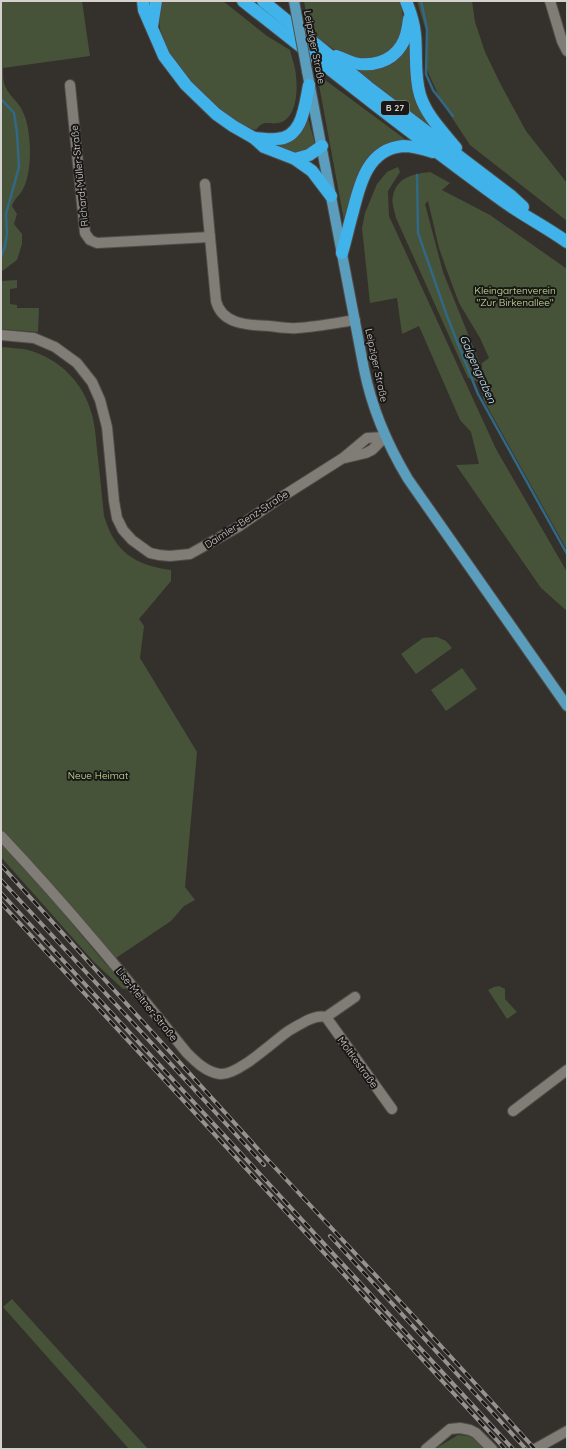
<svg xmlns="http://www.w3.org/2000/svg" width="568" height="1450" font-family="Quicksand,sans-serif">
  <style>
    .green { fill: #475338 }
    .lines { fill: none; stroke-linecap: round; stroke-linejoin: round }
    .stream { stroke: #316885; stroke-width: 2.5 }
    .minor-casing { stroke: #504c48; stroke-width: 12 }
    .major-casing { stroke: #504c48; stroke-width: 12 }
    .highway-casing { stroke: #504c48; stroke-width: 14 }
    .minor { stroke: #807c76; stroke-width: 10 }
    .major { stroke: #5a9dbc; stroke-width: 10 }
    .highway { stroke: #41b3eb; stroke-width: 12 }
    .rail-casing { stroke: #95928f; stroke-width: 4 }
    .rail { stroke: #1a1816; stroke-width: 2.5; stroke-dasharray: 8; stroke-linecap: butt }
    .major-bridge-casing { stroke: #504c48; stroke-width: 12; stroke-linecap: butt }
    .major-bridge { stroke: #5a9dbc; stroke-width: 10 }
    .labels { text-anchor: middle; stroke-width: 4; stroke-linejoin: round; paint-order: stroke }
    .shield { fill: #1a1816; stroke: #9c9a97; stroke-width: 1 }
    .shield-label { font-size: 9px; font-weight: bold; fill: #d4d1ce }
    .street-label { font-size: 10px; fill: #d4d1ce; stroke: #1a1816 }
    .park-label { font-size: 10px; fill: #c2e398; stroke: #1a1816 }
    .water-label { font-size: 11px; font-style: italic; fill: #c9e8fa; stroke: #1a1816 }
  </style>
  <rect width="100%" height="100%" fill="#34302c"/>
  <!-- green -->
  <g class="green">
    <path d="M1,1H82L90,56L3,68C3,73 3,81 5,86C9,96 19,102 23,112C32,130 33,173 22,191C18,197 15,198 12,206L17,214L14,224L22,234V244L17,260L1,272Z"/>
    <path d="M163,1H223L267,36L290,50C292,59 296,68 296,77C298,92 296,120 278,123C267,125 264,119 256,130C251,128 246,127 241,124C209,105 142,42 163,1Z"/>
    <path d="M304,1H400C407,25 402,52 375,59C371,60 367,62 363,61C342,57 326,44 309,31Z"/>
    <path d="M417,1H472L475,22L485,52L501,85L526,131L567,183V221L470,145L441,101L427,70L426,31Z"/>
    <path d="M409,33L430,126L428,127L353,69L375,67Z"/>
    <path d="M317,74L409,142L378,150L345,226Z"/>
    <path d="M308,118L315,144L302,152H294L268,142Z"/>
    <path d="M398,167L400,172L388,191L389,216L496,449L567,572V611L541,588L456,465L479,464L471,432L460,420L419,326L402,334L397,298L370,303L362,228L365,213L377,184L387,172Z"/>
    <path d="M430,172L450,183L442,190L490,215L567,269V550L483,399L482,363L489,358L480,338L459,303L446,268L439,248L428,201L425,204L443,272L480,364L479,382L468,378L396,218C395,212 391,202 393,196C397,177 413,174 430,172Z"/>
    <path d="M17,280V288L10,289V304L17,305V308H39L38,332L1,329V281Z"/>
    <path d="M1,347C10,348 20,348 28,350C60,359 84,383 92,415C96,429 96,444 98,458C100,477 102,496 104,516C115,552 134,565 171,570V581L139,619L144,626L140,658L197,752L185,887L195,900L184,906L171,921L116,958L107,950L36,868L1,830Z"/>
    <path d="M437,637L446,641L452,648L416,674L401,654L423,638Z"/>
    <path d="M462,668L477,689L446,711L431,690Z"/>
    <path d="M1,842L42,888L103,961L129,988L123,989L94,962L1,857Z"/>
    <path d="M499,986L505,989V999L517,1012L507,1019L488,990L494,987Z"/>
    <path d="M12,1299L148,1449H129L3,1307Z"/>
    <path d="M458,1435C473,1436 475,1437 484,1449H435Z"/>
  </g>
  <g class="lines">
    <!-- stream -->
    <g class="stream">
      <path d="M421,1L427,29L426,74L433,90L453,116"/>
      <path d="M1,99L14,113L17,133L19,167L6,214L7,234L5,246L1,257"/>
      <path d="M417,175L418,233L447,316L478,394L567,554"/>
    </g>
    <defs>
      <g id="minor">
        <path d="M550,1L562,41L567,51"/>
        <path d="M70,85L85,233L90,240L97,243L210,237"/>
        <path d="M205,184L216,301C222,325 249,325 269,326C278,327 288,329 297,328C316,327 336,323 355,320"/>
        <path d="M1,335L34,338L55,347L77,363L92,382L100,400L107,427L114,501L117,518L123,530L132,540L150,553L159,555L170,556L190,554L238,527L280,498L343,458L367,438L385,437"/>
        <path d="M345,458L366,453L372,450L385,437"/>
        <path d="M1,836C67,906 127,979 187,1053C196,1062 206,1072 220,1074C237,1076 273,1042 287,1032C293,1028 299,1025 306,1021C312,1018 319,1015 326,1017L392,1109"/>
        <path d="M326,1017L355,997"/>
        <path d="M513,1111L567,1070"/>
        <path d="M426,1449L450,1429L460,1428L470,1430L476,1433L492,1449"/>
        <path d="M535,1449L567,1431"/>
      </g>
      <path id="major" d="M307,71L364,369C372,409 387,444 408,479L567,706"/>
      <g id="highway">
        <path d="M143,1L144,10L164,56L186,85L216,114L233,126L254,138L264,147L295,159L312,171L331,196"/>
        <path d="M243,1C329,69 415,137 503,201C524,216 546,227 567,242"/>
        <path d="M263,1L368,87L510,195L523,207"/>
        <path d="M406,1C410,11 414,22 415,34C417,54 414,75 420,95C426,115 443,132 456,148"/>
        <path d="M152,26L156,1"/>
        <path d="M336,56C342,58 348,61 354,63C371,67 391,62 401,46C406,39 408,28 409,19"/>
        <path d="M254,138C261,138 269,140 276,139C303,139 305,104 309,85"/>
        <path d="M295,159L309,155L322,146"/>
        <path d="M342,253C346,239 349,225 353,211C360,183 368,149 403,146C414,146 424,149 433,152"/>
      </g>
    </defs>
    <!-- minor casing -->
    <use href="#minor" class="minor-casing"/>
    <!-- major casing -->
    <use href="#major" class="major-casing"/>
    <!-- highway casing -->
    <use href="#highway" class="highway-casing"/>
    <!-- minor -->
    <use href="#minor" class="minor"/>
    <!-- major -->
    <use href="#major" class="major"/>
    <!-- highway -->
    <use href="#highway" class="highway"/>
    <defs>
      <g id="rail">
        <path d="M1,865L267,1159L409,1311L535,1449"/>
        <path d="M1,880L264,1165"/>
        <path d="M1,893L513,1449"/>
        <path d="M1,903L505,1449"/>
        <path d="M330,1236L526,1449"/>
      </g>
    </defs>
    <!-- rail casing -->
    <use href="#rail" class="rail-casing"/>
    <!-- rail -->
    <use href="#rail" class="rail"/>
    <defs>
      <path id="major-bridge" d="M294,1L307,71"/>
    </defs>
    <!-- major-bridge casing -->
    <use href="#major-bridge" class="major-bridge-casing"/>
    <!-- major-bridge -->
    <use href="#major-bridge" class="major-bridge"/>
  </g>
  <g class="labels">
    <!-- shield labels -->
    <rect class="shield" x="381" y="101" width="28" height="14" rx="3"/>
    <g class="shield-label">
      <text x="395" y="111">B 27</text>
    </g>
    <!-- street labels -->
    <g class="street-label">
      <text transform="translate(315 47) rotate(79)" y="4">Leipziger Straße</text>
      <text transform="translate(79 176) rotate(-96)" y="4">Richard-Müller-Straße</text>
      <text transform="translate(377 365) rotate(78)" y="4">Leipziger Straße</text>
      <text transform="translate(246 519) rotate(-33)" y="4">Daimler-Benz-Straße</text>
      <text transform="translate(147 1004) rotate(51)" y="4">Lise-Meitner-Straße</text>
      <text transform="translate(358 1062) rotate(54)" y="4">Moltkestraße</text>
    </g>
    <!-- park labels -->
    <g class="park-label">
      <text x="515" y="294">Kleingartenverein<tspan x="515" dy="12">"Zur Birkenallee"</tspan></text>
      <text x="98" y="779">Neue Heimat</text>
    </g>
    <!-- water labels -->
    <g class="water-label">
      <text transform="translate(478 369) rotate(66)" y="4">Galgengraben</text>
    </g>
  </g>
  <!-- border -->
  <rect width="568" height="1450" fill="none" stroke="#d4d1ce" stroke-width="4"/>
</svg>
